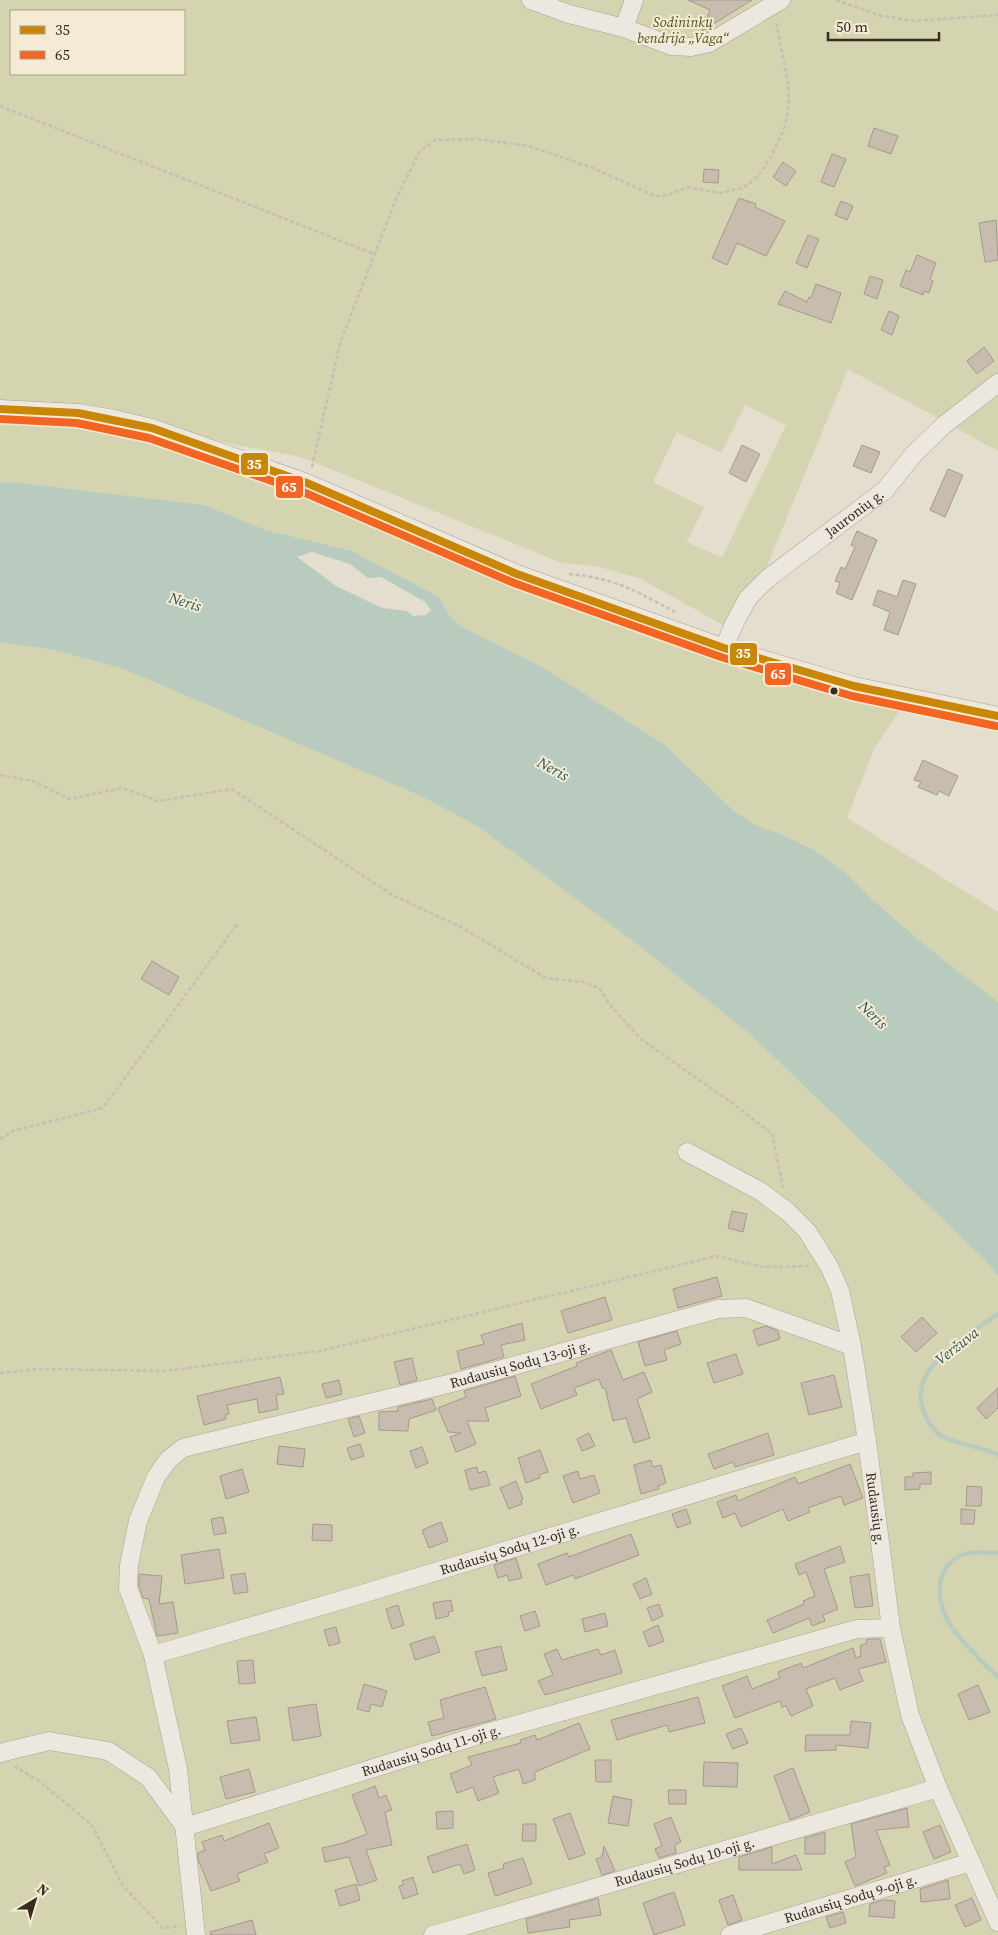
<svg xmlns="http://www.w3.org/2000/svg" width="998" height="1935" font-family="'Source Serif 4',serif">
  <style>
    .green { fill: #d4d4b0; fill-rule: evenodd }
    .water { fill: #b9cabf; fill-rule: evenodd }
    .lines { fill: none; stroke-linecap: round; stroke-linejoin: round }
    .stream { stroke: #b9cabf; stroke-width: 4.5 }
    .building { fill: #c8bcaf; stroke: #a4998d }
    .minor-casing { stroke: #a9a397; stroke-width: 19 }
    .path { stroke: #c5bfb6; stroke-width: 2.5; stroke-dasharray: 4 2.5; stroke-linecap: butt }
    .minor { stroke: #ece8df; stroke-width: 18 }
    .bus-1-casing { stroke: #f5ebd4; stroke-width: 11 }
    .bus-2-casing { stroke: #f5ebd4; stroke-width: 11 }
    .bus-1 { stroke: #c88708; stroke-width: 8 }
    .bus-2 { stroke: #f26522; stroke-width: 8 }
    .bus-dot { fill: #392b1f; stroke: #f5ebd4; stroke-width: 2 }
    .labels { text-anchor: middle; stroke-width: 4; stroke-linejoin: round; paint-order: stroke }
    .park-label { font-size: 14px; font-style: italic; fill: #495525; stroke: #f5ebd4 }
    .street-label { font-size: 14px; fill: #392b1f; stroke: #f5ebd4 }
    .water-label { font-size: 15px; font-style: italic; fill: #2e5855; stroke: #f5ebd4 }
    .line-badge { stroke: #f5ebd4; stroke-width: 2 }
    .badge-label { font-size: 14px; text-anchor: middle; font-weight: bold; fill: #fff }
  </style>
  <rect width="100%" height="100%" fill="#e4dece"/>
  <!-- green -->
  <g class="green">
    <path d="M0,0H998V451L848,369L739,634L641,579L596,566L562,563L301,457L222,442L160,422L91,406L0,401ZM11,11H184V74H11ZM745,405L786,425L722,558L687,542L704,507L653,482L677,432L721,453Z"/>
    <path d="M0,416L83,422L183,447L281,484L554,597L699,650L812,687L903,706L875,747L847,818L998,912V1002L931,950L875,902L846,873L783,835L757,826L734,811L665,745L544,668L464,628L450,617L439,597L352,551L266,530L204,505L21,483L0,482Z"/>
    <path d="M0,642L54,650L121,668L421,796L477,826L633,941L750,1034L985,1260L998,1276V1935H0Z"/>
  </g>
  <!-- water -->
  <path class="water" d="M0,482L21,483L204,505L266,530L352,551L424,589L439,597L450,617L464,628L544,668L665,745L734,811L757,826L783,835L815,851L846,873L875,902L931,950L998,1002V1276L985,1260L750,1034L633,941L477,826L421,796L121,668L54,650L0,642ZM312,552L350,564L368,578L381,577L425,602L431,610L426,615L413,616L407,611L382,608L336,586L297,557Z"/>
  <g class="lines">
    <!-- stream -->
    <g class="stream">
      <path d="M998,1314C969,1335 908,1367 923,1409C926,1419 931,1428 940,1435C953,1444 981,1446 998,1455"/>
      <path d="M998,1553C988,1553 973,1551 964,1554C931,1567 936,1606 953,1629C966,1647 983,1662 998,1677"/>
    </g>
  </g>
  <!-- building -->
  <g class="building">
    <path d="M688,0H752L702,31L710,10Z"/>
    <path d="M874,128L898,136L891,154L868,146Z"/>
    <path d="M832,154L846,159L834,187L821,182Z"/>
    <path d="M783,162L796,171L786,186L773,177Z"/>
    <path d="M704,169L719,170L718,183L703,182Z"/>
    <path d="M739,198L756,204L755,207L785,221L766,256L737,243L727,265L712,258Z"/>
    <path d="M841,201L853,206L847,220L835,215Z"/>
    <path d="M996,220L998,260L985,262L979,223Z"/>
    <path d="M808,235L819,239L807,268L796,263Z"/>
    <path d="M917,255L936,263L930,279L933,281L929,293L924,291L923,295L900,286L906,270L910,272Z"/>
    <path d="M870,276L883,280L877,299L864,294Z"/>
    <path d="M816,284L841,293L831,323L778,304L785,291L807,302L809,297L811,298Z"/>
    <path d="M889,311L899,316L892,335L881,330Z"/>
    <path d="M984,347L994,361L977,374L967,361Z"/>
    <path d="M742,445L760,454L746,482L729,473Z"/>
    <path d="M862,445L880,452L871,473L853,466Z"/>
    <path d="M948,469L963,475L945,517L930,510Z"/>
    <path d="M857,531L877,540L852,600L836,593L840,583L835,581L841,567L845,569L855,547L851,545Z"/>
    <path d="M903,580L916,584L898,635L884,630L890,612L873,605L878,590L897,597Z"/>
    <path d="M923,760L958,776L949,796L939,791L937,795L918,787L921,782L914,780Z"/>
    <path d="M152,961L179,977L169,995L141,979Z"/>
    <path d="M732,1211L747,1214L743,1232L728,1228Z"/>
    <path d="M717,1277L722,1296L678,1308L673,1289Z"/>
    <path d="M605,1297L612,1320L568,1333L561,1311Z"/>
    <path d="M922,1317L937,1333L916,1352L901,1337Z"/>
    <path d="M522,1323L525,1340L501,1345L504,1357L461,1369L457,1351L484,1344L481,1335Z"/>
    <path d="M766,1326L778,1331L780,1339L758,1346L753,1330Z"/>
    <path d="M677,1331L681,1344L664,1350L667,1360L645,1366L638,1342Z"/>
    <path d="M611,1350L623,1380L644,1372L652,1392L637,1399L650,1438L634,1443L626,1418L613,1421L605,1388H602L599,1379L574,1388L577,1395L541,1409L531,1384L577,1366L576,1363Z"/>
    <path d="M736,1354L743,1374L714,1383L707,1363Z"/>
    <path d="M412,1358L417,1380L400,1385L394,1362Z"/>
    <path d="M834,1375L842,1407L809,1415L801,1383Z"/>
    <path d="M515,1376L521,1396L485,1408L489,1421H467L476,1444L456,1452L450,1437L461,1433L448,1432L438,1408L466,1397L464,1391Z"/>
    <path d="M280,1377L284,1394L276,1395L278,1409L259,1413L257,1399L227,1405L229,1414L225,1415L226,1419L204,1425L197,1396Z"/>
    <path d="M339,1380L342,1394L326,1398L322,1384Z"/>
    <path d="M998,1388V1408L986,1419L977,1408Z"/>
    <path d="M432,1399L436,1410L409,1419L408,1431L379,1430V1412L398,1411V1407Z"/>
    <path d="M359,1416L365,1433L354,1437L348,1419Z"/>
    <path d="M589,1433L595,1446L582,1451L577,1439Z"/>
    <path d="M768,1433L774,1455L735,1467L733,1462L714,1469L708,1454Z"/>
    <path d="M360,1444L364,1456L351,1460L347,1448Z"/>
    <path d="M279,1446L305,1449L303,1467L277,1464Z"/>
    <path d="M422,1447L428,1463L416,1468L410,1451Z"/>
    <path d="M540,1450L548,1472L539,1475L540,1478L526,1483L518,1458Z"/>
    <path d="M651,1460L653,1467L661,1465L666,1483L658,1486L659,1489L641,1494L634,1465Z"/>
    <path d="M850,1464L863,1498L844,1505L841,1496L808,1508L810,1512L788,1521L783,1509L741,1527L735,1513L723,1518L717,1502L736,1495L738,1501L795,1477L798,1484Z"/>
    <path d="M477,1467L478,1473L486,1471L490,1485L470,1490L465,1470Z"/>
    <path d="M242,1469L249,1492L226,1499L220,1476Z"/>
    <path d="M578,1471L580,1479L594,1475L600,1493L573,1503L563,1476Z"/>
    <path d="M931,1472V1484H920V1489L905,1490V1477H913V1473Z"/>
    <path d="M516,1481L523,1499L521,1500L522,1504L509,1509L500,1488Z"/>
    <path d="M967,1486L982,1487L981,1506H966Z"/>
    <path d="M686,1509L691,1523L677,1528L672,1514Z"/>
    <path d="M961,1509L975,1510L974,1524H961Z"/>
    <path d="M223,1517L226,1533L214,1535L211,1519Z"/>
    <path d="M441,1522L448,1541L429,1548L422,1530Z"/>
    <path d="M313,1524L332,1525V1541L312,1540Z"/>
    <path d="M631,1534L639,1555L575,1579L573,1575L546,1585L538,1564L567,1553L569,1557Z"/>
    <path d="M840,1546L845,1562L824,1569L838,1609L823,1615L825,1621L812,1626L809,1618L773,1633L767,1620L804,1604L803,1601L815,1596L806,1572L799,1575L795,1564Z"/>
    <path d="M219,1549L224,1578L185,1584L181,1555Z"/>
    <path d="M516,1558L522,1578L509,1581L507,1575L498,1578L494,1565Z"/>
    <path d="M245,1573L248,1592L234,1594L231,1575Z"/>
    <path d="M139,1574L162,1576L159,1604L173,1602L178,1633L157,1636L149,1599L143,1598L139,1586Z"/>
    <path d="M869,1574L873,1606L855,1608L850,1577Z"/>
    <path d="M646,1578L652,1594L640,1599L633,1584Z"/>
    <path d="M451,1600L453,1611L448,1612L449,1616L436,1619L433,1603Z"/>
    <path d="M659,1604L663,1616L652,1621L647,1608Z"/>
    <path d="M398,1605L404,1625L392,1629L386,1609Z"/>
    <path d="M535,1611L540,1626L525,1631L520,1616Z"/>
    <path d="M605,1613L608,1626L585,1632L582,1619Z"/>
    <path d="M658,1625L664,1641L649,1647L643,1632Z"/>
    <path d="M336,1627L340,1643L329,1646L324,1630Z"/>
    <path d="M434,1636L440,1652L415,1660L410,1644Z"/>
    <path d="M869,1639H880L886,1662L858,1669L863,1681L840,1690L835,1678L806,1689L813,1706L791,1716L786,1706L782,1707L780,1701L735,1718L722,1686L747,1676L752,1689L780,1678L778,1672L801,1663L803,1668L853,1648L856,1658L861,1656L860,1646L867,1643L866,1640Z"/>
    <path d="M501,1646L507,1670L482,1676L475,1652Z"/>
    <path d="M557,1649L562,1660L598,1649L601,1655L615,1650L622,1673L545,1695L538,1681L553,1675L544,1654Z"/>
    <path d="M253,1660L255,1683L239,1684L237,1661Z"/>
    <path d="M364,1684L387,1691L382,1707L371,1704L369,1712L357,1709Z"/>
    <path d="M978,1685L990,1712L969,1720L958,1694Z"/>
    <path d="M485,1687L496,1719L432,1736L428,1722L444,1718L440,1700Z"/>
    <path d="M698,1697L705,1723L669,1732L667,1725L617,1740L611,1720Z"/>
    <path d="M316,1704L321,1736L293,1741L288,1708Z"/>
    <path d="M256,1717L260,1740L231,1744L227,1721Z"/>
    <path d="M851,1721L871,1723L868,1748L836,1745V1750L805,1751L806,1735H850Z"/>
    <path d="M579,1723L590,1749L535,1772V1780L523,1784L519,1769L493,1777L499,1793L478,1801L473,1787L457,1793L450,1774L472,1765L468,1757L521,1743L520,1740L535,1735L537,1740Z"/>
    <path d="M741,1728L748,1743L733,1749L726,1734Z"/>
    <path d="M595,1760H611V1782H596Z"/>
    <path d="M704,1762L738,1763L737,1787L703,1786Z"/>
    <path d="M793,1768L810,1812L790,1820L774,1776Z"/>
    <path d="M249,1769L255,1792L226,1799L220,1777Z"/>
    <path d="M375,1786L379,1798L386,1795L392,1810L385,1812L392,1845L366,1850L377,1880L359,1886L349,1857L325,1862L322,1848L343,1843L367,1834L352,1795Z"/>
    <path d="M668,1790H686V1804H669Z"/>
    <path d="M613,1796L632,1800L628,1826L608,1823Z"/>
    <path d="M907,1808L909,1827L876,1830L890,1865L884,1867L887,1873L855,1886L845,1862L856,1857L851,1824Z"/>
    <path d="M453,1811V1828L437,1829L436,1812Z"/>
    <path d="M570,1813L585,1854L569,1860L553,1819Z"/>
    <path d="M671,1817L681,1842L675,1845L676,1853L659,1858L655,1849L662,1846L654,1824Z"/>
    <path d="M269,1823L279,1848L264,1854L268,1862L237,1874L240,1881L211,1891L198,1859V1853L205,1850L202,1842L222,1835L224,1841Z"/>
    <path d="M523,1824H536V1841H522Z"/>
    <path d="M940,1825L951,1852L934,1859L923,1832Z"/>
    <path d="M825,1832V1854H805V1838Z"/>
    <path d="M467,1844L475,1870L464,1874L460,1864L433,1873L427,1857Z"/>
    <path d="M604,1846L615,1871L602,1875L596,1859L602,1857Z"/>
    <path d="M772,1847V1864L796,1855L802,1870H739V1857Z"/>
    <path d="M523,1858L532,1884L495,1896L488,1873L504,1868L503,1864Z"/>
    <path d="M413,1877L418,1894L403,1899L399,1886L403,1885L402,1881Z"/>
    <path d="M948,1880L950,1899L921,1902L920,1889Z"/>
    <path d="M356,1884L360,1900L340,1906L335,1890Z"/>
    <path d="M674,1892L685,1925L654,1935L643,1903Z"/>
    <path d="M733,1895L742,1920L728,1925L719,1900Z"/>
    <path d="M598,1898L601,1915L569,1920L570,1927L528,1933L526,1919Z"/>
    <path d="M972,1898L981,1920L965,1927L955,1905Z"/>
    <path d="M883,1900L895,1901L894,1918L869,1916L870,1904Z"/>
    <path d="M843,1912L846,1923L830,1928L826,1917Z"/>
    <path d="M252,1920L256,1935H211L210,1932Z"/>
  </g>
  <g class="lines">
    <defs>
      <g id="minor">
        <path d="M531,0L569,14L624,28L672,46L691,47L709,43L781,0"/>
        <path d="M624,28L634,0"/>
        <path d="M0,409L78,413L114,419L152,428L307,483L517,574L724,648L854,686L998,716"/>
        <path id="s1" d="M724,648L734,624L748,598L767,579L885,490L914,454L944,425L998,383"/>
        <path id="s2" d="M687,1152L760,1191L788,1212L807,1231L829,1266L840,1291L852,1346L867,1441L891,1628L910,1715L938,1788L998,1922"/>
        <path id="s3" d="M153,1655L362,1594L867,1441"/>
        <path id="s4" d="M0,1753L49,1741L108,1751L148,1777L185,1827L486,1733L857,1629L891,1628"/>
        <path id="s5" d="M196,1935L178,1769L153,1655L128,1588L129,1565L138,1521L156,1477L168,1460L183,1448L452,1383L718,1309L746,1308L852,1346"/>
        <path id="s6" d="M433,1935L938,1788"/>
        <path id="s7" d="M730,1935L971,1862"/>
      </g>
    </defs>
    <!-- minor casing -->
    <use href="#minor" class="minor-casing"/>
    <!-- path -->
    <g class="path">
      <path d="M836,0L882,16L915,21L998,15"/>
      <path d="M0,106L374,254"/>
      <path d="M312,467L340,343L396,199L420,151L435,140L476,139L529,146L593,168L655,196L668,195L688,187L720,193L743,188L757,177L771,157L784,129L789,106L788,83L776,22"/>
      <path d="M569,574C615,578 636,591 675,612"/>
      <path d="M0,775L33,781L69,799L122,788L158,801L232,789L392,895L461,927L546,978L584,982L600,989L609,1004L642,1040L731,1102L772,1134L783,1188"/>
      <path d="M0,1139L13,1131L103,1108L238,923"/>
      <path d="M0,1373L41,1369L164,1371L320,1351L717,1256L762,1267L810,1266"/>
      <path d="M14,1766L39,1781L92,1825L123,1886L163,1928L180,1926"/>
    </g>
    <!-- minor -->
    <use href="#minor" class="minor"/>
    <defs>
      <path id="bus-1" d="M0,409L78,413L152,428L307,483L517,574L724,648L854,686L998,716"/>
      <path id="bus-2" d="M0,419L77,423L149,438L303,492L514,583L721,657L852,696L996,726"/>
    </defs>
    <!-- bus-1 casing -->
    <use href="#bus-1" class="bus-1-casing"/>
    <!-- bus-2 casing -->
    <use href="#bus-2" class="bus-2-casing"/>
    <!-- bus-1 -->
    <use href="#bus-1" class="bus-1"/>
    <!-- bus-2 -->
    <use href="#bus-2" class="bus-2"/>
  </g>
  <!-- markers -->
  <circle class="bus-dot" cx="834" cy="691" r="4.5"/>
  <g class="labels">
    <!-- park labels -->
    <g class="park-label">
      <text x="683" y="27">Sodininkų<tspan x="683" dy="16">bendrija „Vaga“</tspan></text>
    </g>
    <!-- street labels -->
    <g class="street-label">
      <text dy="5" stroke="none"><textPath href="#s1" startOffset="192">Jauronių g.</textPath></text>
      <text dy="5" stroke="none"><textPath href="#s5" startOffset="858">Rudausių Sodų 13-oji g.</textPath></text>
      <text dy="5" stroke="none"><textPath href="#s2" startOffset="434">Rudausių g.</textPath></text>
      <text dy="5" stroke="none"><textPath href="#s3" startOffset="372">Rudausių Sodų 12-oji g.</textPath></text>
      <text dy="5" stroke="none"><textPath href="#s4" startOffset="478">Rudausių Sodų 11-oji g.</textPath></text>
      <text dy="5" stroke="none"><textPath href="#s6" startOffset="262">Rudausių Sodų 10-oji g.</textPath></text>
      <text dy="5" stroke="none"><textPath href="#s7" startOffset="126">Rudausių Sodų 9-oji g.</textPath></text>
    </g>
    <!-- water labels -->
    <g class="water-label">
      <text transform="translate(185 602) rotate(17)" y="5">Neris</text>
      <text transform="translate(553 769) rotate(29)" y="5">Neris</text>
      <text transform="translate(873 1015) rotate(44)" y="5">Neris</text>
      <text transform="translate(957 1346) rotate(-38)" y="5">Veržuva</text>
    </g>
  </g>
  <g class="line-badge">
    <rect x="240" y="452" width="29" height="24" rx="5" fill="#c88708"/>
    <rect x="275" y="475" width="29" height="24" rx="5" fill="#f26522"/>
    <rect x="729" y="642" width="29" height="24" rx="5" fill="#c88708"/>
    <rect x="764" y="662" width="28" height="24" rx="5" fill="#f26522"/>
  </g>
  <g class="badge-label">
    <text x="254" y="469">35</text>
    <text x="289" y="492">65</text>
    <text x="743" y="658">35</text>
    <text x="778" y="679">65</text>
  </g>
  <!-- legend -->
  <rect x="10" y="10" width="175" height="65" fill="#f5ebd4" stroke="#aa9e8c"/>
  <rect x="20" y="26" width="25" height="8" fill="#c88708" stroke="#aa9e8c"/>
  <text x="55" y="35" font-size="15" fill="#392b1f">35</text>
  <rect x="20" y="51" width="25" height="8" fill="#f26522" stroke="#aa9e8c"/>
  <text x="55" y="60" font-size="15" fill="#392b1f">65</text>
  <!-- north arrow -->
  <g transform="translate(35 1900) rotate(38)" stroke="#f5ebd4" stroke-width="4" paint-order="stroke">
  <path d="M0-4L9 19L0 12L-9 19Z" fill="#392b1f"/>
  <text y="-8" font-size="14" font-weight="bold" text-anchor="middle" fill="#392b1f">N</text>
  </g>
  <!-- scale -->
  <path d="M828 32v8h111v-8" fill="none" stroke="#392b1f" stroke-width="2.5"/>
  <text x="836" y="32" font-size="15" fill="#392b1f" stroke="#f5ebd4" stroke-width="4" paint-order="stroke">50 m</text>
</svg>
